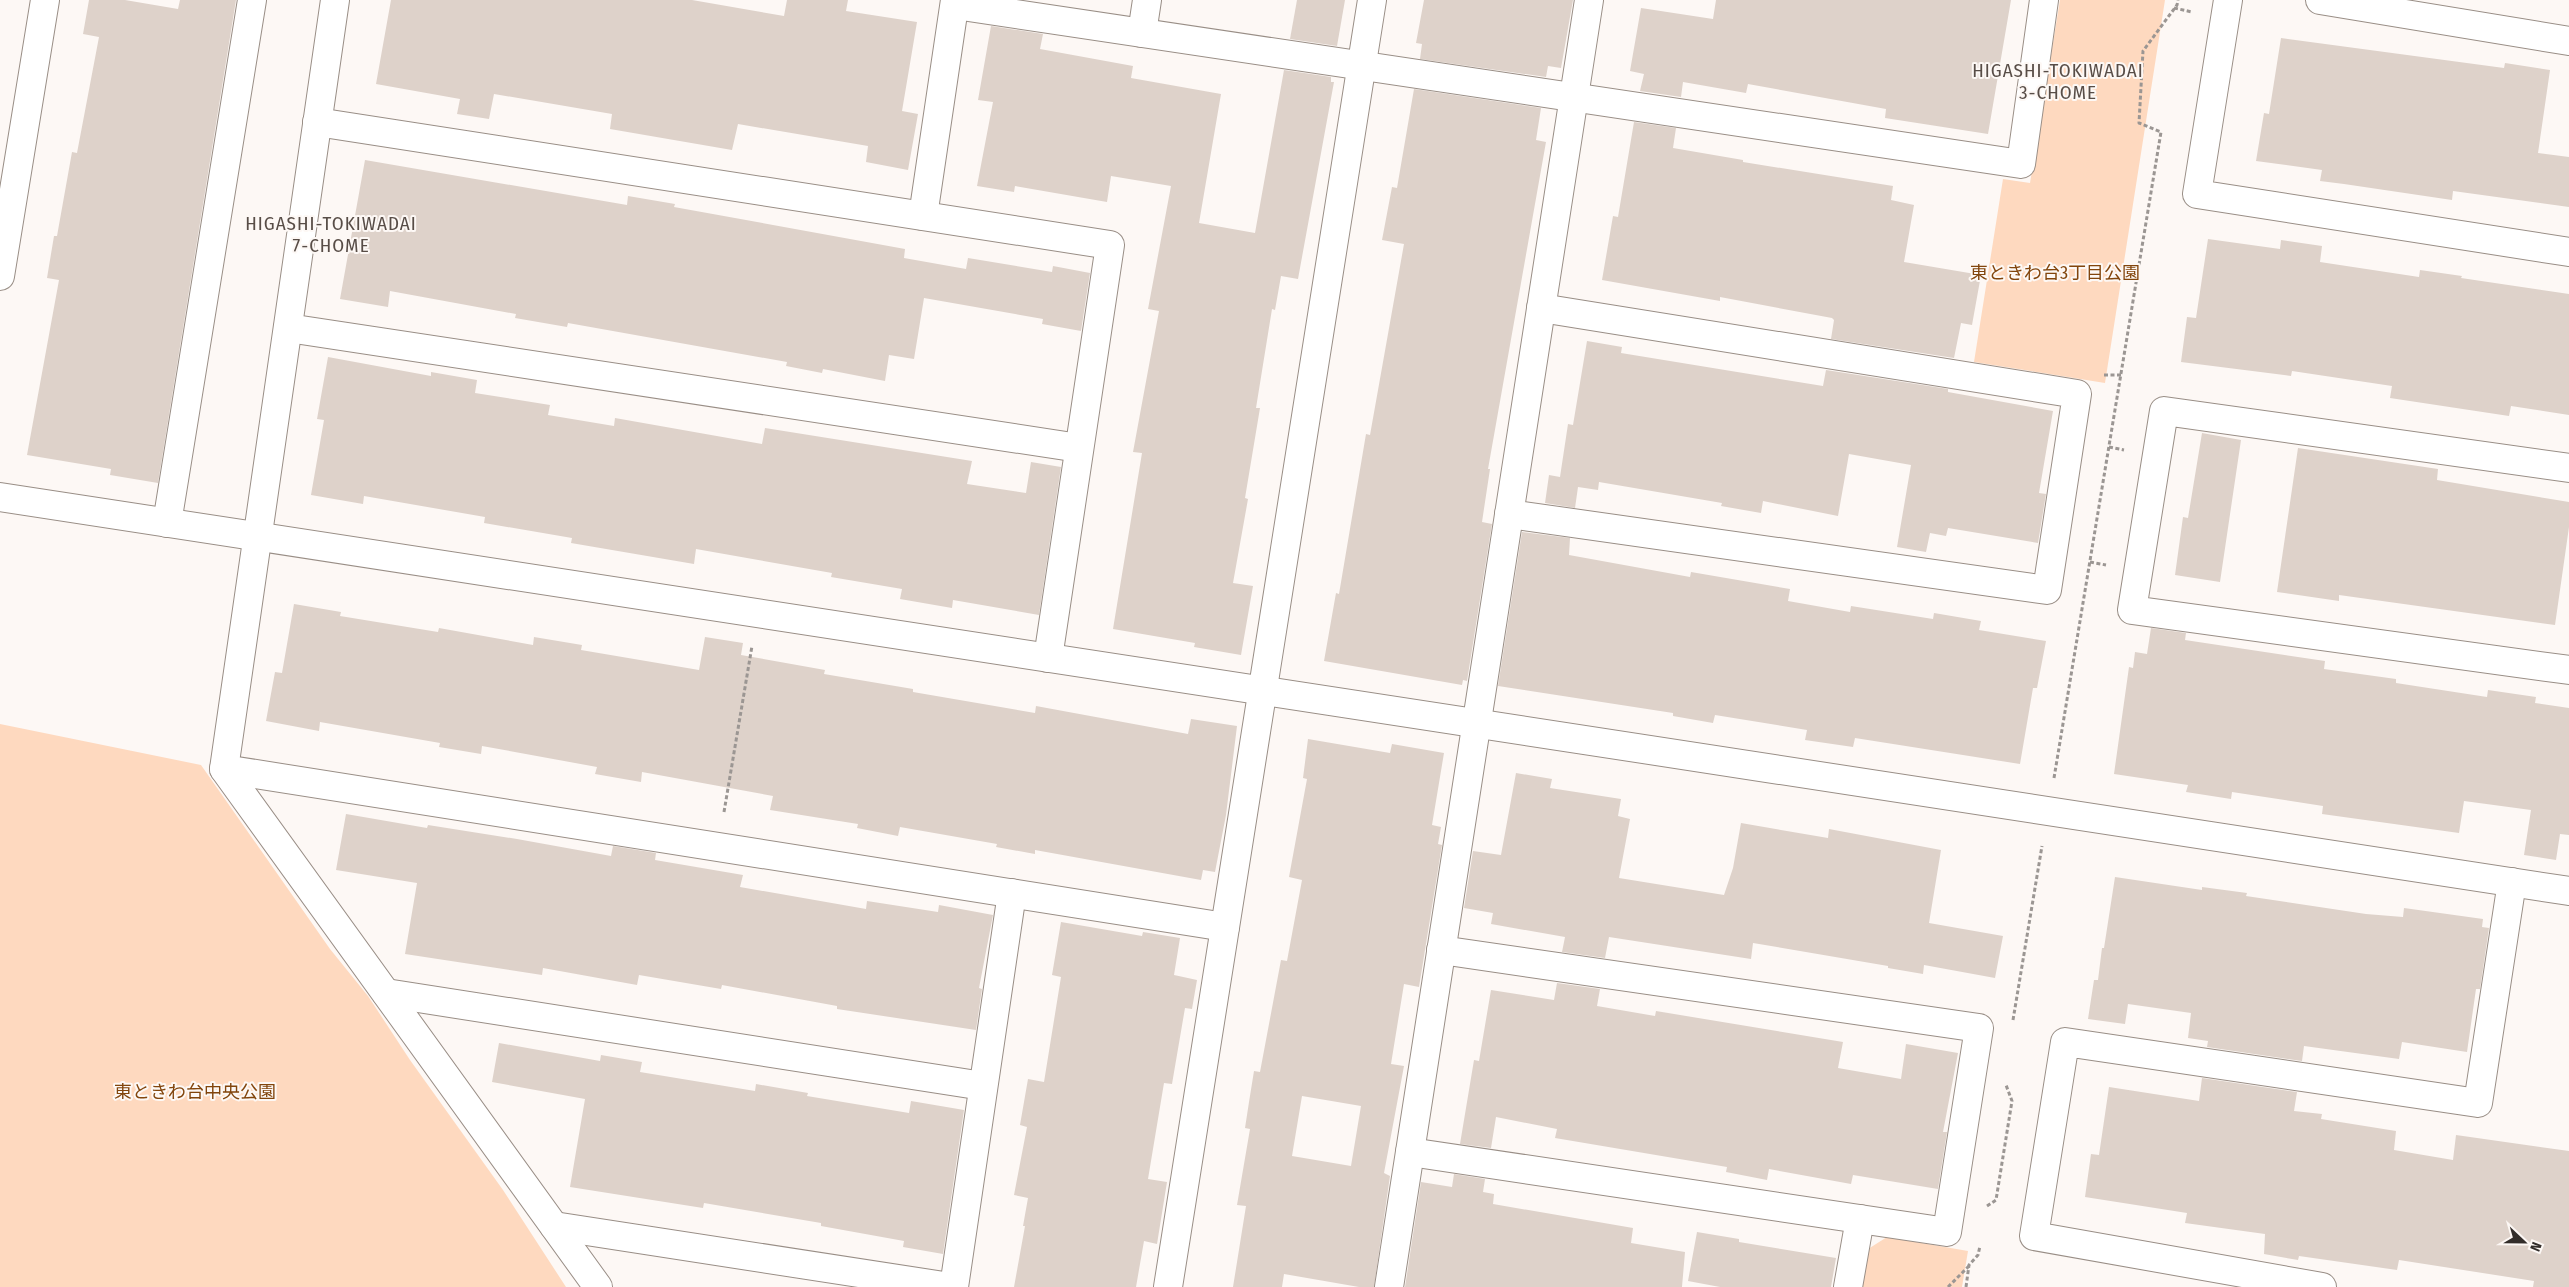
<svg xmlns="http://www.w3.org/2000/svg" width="2569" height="1287" font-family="'Fira Sans Condensed','Noto Sans JP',sans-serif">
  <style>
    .green { fill: #fed9bf }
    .building { fill: #ded2ca; fill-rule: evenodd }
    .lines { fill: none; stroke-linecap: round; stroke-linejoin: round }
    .street-casing { stroke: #998e86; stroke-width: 30 }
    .path { stroke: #9b9693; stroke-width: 3; stroke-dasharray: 4 2.5; stroke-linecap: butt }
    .street { stroke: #fff; stroke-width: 28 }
    .labels { text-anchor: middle; stroke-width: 4; stroke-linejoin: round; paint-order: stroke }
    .park-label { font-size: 18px; fill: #82450c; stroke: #fdf8f5 }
    .neighbourhood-label { font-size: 19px; letter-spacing: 1px; fill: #584d47; stroke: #fdf8f5 }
  </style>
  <rect width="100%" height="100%" fill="#fdf8f5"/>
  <!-- green -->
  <g class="green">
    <path d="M2060,0H2165L2105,383L1974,362L2003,179L2030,183Z"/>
    <path d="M0,724L201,765L330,949L368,996L410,1060L503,1190L566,1287H0Z"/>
    <path d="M1887,1237L1968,1251L1962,1287H1859L1865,1251Z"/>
  </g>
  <!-- building -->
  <g class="building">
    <path d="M89,0H125L178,9L180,0H236L158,483L110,475L111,469L27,455L59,280L47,278L54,236H57L72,152L77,153L99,37L83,34Z"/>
    <path d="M391,0H692L784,16L787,0H848L846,11L917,22L902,111L918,114L908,170L866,162L868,146L738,124L732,150L610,129L612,114L494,94L489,119L457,114L460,99L376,84Z"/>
    <path d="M1297,0H1345L1337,46L1290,39Z"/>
    <path d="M1424,0H1573L1561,68L1548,66L1546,77L1420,59L1422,44L1416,43Z"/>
    <path d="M1716,0H2011L1988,134L1885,118L1886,109L1748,84L1746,93L1683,82L1681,97L1640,91L1644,74L1630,71L1641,8L1713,19Z"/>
    <path d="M991,26L1043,34L1040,49L1133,66L1131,78L1221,94L1199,223L1255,233L1284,70L1331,77V82H1334L1298,279L1281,276L1275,310L1272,309L1256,408H1260L1245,498L1248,499L1233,583L1253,586L1241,655L1194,647L1195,643L1113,629L1142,453L1133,452L1159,311L1148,309L1171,186L1111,176L1107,202L1015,186L1014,192L977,186L993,102L978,100Z"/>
    <path d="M2281,38L2504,68L2505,63L2550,70L2538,153L2569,157V207L2453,191L2452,200L2344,184L2320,181L2322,170L2256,161L2264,113L2269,114Z"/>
    <path d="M1414,89L1541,108L1536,140L1546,142L1488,469H1490L1482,522L1492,524L1467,681L1463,680L1462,685L1324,661L1336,593L1339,594L1366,434L1370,435L1404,244L1382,240L1392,187L1397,188Z"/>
    <path d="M1634,122L1676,128L1673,148L1743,160V162L1893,186L1891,200L1914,205L1904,262L1981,275L1972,325L1961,323L1954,358L1831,339L1834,320L1832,318L1720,297V301L1602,280L1613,216L1618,217Z"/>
    <path d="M365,160L627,205L628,196L675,204L674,207L905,249L904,258L966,269L968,258L1052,272L1053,266L1090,273L1081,331L1042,324L1043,319L924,298L914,359L889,355L885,381L823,369L822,373L786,366L787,362L568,323L567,327L515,318L516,314L390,291L388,307L340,299Z"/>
    <path d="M2208,239L2280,249L2281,240L2322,246L2320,262L2419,277L2420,270L2462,276L2461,278L2569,294V415L2511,406L2509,416L2390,398L2392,386L2292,371L2291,376L2181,362L2187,317L2196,318Z"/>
    <path d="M1587,341L1622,347L1621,353L1823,386L1826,370L1948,389V392L2053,411L2039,493L2046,494L2038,543L1948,528L1946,536L1930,533L1926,552L1897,547L1911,465L1849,454L1838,516L1763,501L1761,513L1721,506L1722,503L1599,482L1598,490L1578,487L1575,508L1545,503L1549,475L1560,477L1568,424L1573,425Z"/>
    <path d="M328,357L431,376V372L477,380L475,393L550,405L548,415L614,426L615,418L762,444L765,428L972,461L967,484L1026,493L1031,462L1061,467L1039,615L953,600L952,608L900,599L902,589L831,577L832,573L696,549L694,564L571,543L572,538L484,523L485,517L364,496L363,504L311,495L324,420L317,419Z"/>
    <path d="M2202,433L2241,440L2220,582L2175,575L2183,517L2188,518Z"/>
    <path d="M2298,448L2438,469L2437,480L2569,502V527L2555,625L2339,595V601L2277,592Z"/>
    <path d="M1522,532L1570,538L1569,555L1690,577L1691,572L1790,589L1788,601L1850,612L1851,606L1933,619L1934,613L1981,621L1979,630L2046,641L2037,688H2033L2020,764L1855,738L1853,747L1805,740L1807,730L1715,715L1713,723L1673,716V713L1498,686Z"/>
    <path d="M294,604L341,612L340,616L438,632L439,628L533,645L534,637L582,645L581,650L699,670L705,637L743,643L741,655L825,670L824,674L913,689V692L1035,713L1036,706L1188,734L1191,719L1237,726L1226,815L1215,872L1203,870L1201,880L1035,850V854L996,847L997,844L900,827L898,836L857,828L858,824L770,810L773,796L642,772L641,782L595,774L597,767L482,746L481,754L439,747L440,743L320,722L319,731L266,721L275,672L282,673Z"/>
    <path d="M2151,628L2186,633L2185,640L2325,661L2324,669L2396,679V683L2487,697L2488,690L2536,697L2535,703L2569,708V835L2560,834L2556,860L2524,855L2531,810L2464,801L2459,833L2322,814L2323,806L2232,792L2231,799L2186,792L2188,785L2114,774L2129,667L2133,668L2135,652L2147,654Z"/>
    <path d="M1308,739L1390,753L1392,744L1444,753L1432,825L1441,827L1438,844L1442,845L1419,987L1404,984L1391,1064L1404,1066L1384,1173L1390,1176L1374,1287H1359L1284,1274L1282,1287H1233L1246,1206L1237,1205L1250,1129L1245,1128L1249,1102L1254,1071L1260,1072L1281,960L1287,961L1302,880L1289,877L1307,779L1303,778ZM1302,1096L1361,1106L1351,1166L1292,1156Z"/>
    <path d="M1516,773L1552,779L1550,788L1621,799L1618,816L1630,819L1619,878L1724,895L1733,868L1741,823L1828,838L1829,829L1941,850L1929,923L2003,936L1995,978L1924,965L1923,974L1888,968V966L1753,943L1751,959L1609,937L1605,958L1562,952L1565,937L1491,924L1493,913L1464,908L1473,851L1501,855Z"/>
    <path d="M346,814L427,828L428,825L517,839L611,856L613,846L656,853L655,860L743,875L740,887L866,909L867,901L938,912L939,905L993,915L979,988L982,989L976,1030L837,1009V1006L722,985L721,989L639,975L637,985L543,968L542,975L405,954L417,883L336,870Z"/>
    <path d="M2115,877L2202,890V887L2247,893L2246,896L2366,914L2403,917L2404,908L2483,919L2482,927L2489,928L2480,989H2476L2467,1052L2402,1042L2399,1059L2304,1046L2302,1061L2207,1047L2208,1041L2188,1038L2191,1013L2128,1004L2125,1024L2088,1019L2094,980H2098L2102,948H2104Z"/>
    <path d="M1061,922L1142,936L1143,932L1180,938L1174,975L1197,980L1192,1009L1185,1008L1172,1084L1164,1083L1148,1179L1167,1182L1157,1244L1144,1241L1136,1287H1014L1025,1226H1023L1028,1198L1014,1195L1027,1127L1020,1125L1028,1079L1044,1082L1061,977L1052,975Z"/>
    <path d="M1557,983L1600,989L1597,1006L1655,1016L1656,1011L1843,1042L1838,1068L1901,1079L1906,1044L1958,1053L1943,1132H1947L1938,1189L1853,1175L1851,1184L1769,1169L1767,1180L1726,1172L1727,1167L1555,1138L1557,1129L1496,1117L1491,1148L1460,1144L1474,1060L1479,1061L1491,990L1554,1000Z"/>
    <path d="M499,1043L600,1061L601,1055L642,1062L640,1072L755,1091L756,1084L808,1093L807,1096L909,1113L911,1101L964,1110L943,1254L903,1247L904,1241L821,1226V1223L704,1203L703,1208L570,1187L585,1099L492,1082Z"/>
    <path d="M2202,1078L2297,1092L2294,1111L2322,1114L2321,1119L2396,1131L2394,1150L2453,1160L2456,1135L2569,1151V1287H2533L2534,1281L2399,1260L2397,1270L2299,1256L2298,1260L2264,1254L2265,1234L2185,1223L2187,1213L2085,1197L2091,1154L2099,1155L2109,1087L2199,1101Z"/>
    <path d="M1454,1174L1485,1179L1483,1192L1494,1194L1493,1204L1633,1228L1631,1243L1685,1252L1682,1287H1405L1421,1182L1452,1187Z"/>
    <path d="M1697,1232L1739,1239V1242L1836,1258L1831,1287H1720L1688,1281Z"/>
  </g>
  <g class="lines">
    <defs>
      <g id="street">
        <path d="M335,0L224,769L598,1287"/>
        <path d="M2228,0L2197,194L2569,252"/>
        <path d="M2320,0L2569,41"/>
        <path d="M955,5L2021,164L2044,0"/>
        <path d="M1142,33L1147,0"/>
        <path d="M317,122L1110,245L1048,658"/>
        <path d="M923,216L955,0"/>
        <path d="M0,276L45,0"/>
        <path d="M288,328L1079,448"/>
        <path d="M2569,468L2164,411L2132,610L2569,670"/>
        <path d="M0,497L2569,891"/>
        <path d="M1509,514L2047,590L2077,394L1541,308"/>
        <path d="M167,523L252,0"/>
        <path d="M224,769L1225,927"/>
        <path d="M386,993L983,1086"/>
        <path d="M1410,1152L1947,1232L1979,1028L1441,950"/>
        <path d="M554,1226L950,1287"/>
        <path d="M954,1287L1012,893"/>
        <path d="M1168,1287L1372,0"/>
        <path d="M1389,1287L1589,0"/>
        <path d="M1848,1287L1860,1219"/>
        <path d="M2322,1287L2034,1236L2065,1042L2478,1103L2512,882"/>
      </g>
    </defs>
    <!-- street casing -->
    <use href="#street" class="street-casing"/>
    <!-- path -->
    <g class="path">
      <path d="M2174,8L2192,12"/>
      <path d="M2104,375H2121"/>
      <path d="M2109,447L2124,450"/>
      <path d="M2090,562L2106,565"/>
      <path d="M2054,778L2161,132L2139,123L2143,51L2177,5L2178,0"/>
      <path d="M724,812L752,646"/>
      <path d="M2013,1020L2042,846"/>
      <path d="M1987,1206L1996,1200L2012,1101L2006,1085"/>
      <path d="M1948,1287L1969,1266"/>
      <path d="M1966,1287L1969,1265L1978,1255L1980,1246"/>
    </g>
    <!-- street -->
    <use href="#street" class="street"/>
  </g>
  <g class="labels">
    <!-- park labels -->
    <g class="park-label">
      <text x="2055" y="279">東ときわ台3丁目公園</text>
      <text x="195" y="1098">東ときわ台中央公園</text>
    </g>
    <!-- neighbourhood labels -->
    <g class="neighbourhood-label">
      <text x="2058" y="77">HIGASHI-TOKIWADAI<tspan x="2058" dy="22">3-CHOME</tspan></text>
      <text x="331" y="230">HIGASHI-TOKIWADAI<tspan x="331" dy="22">7-CHOME</tspan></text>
    </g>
  </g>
  <!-- north arrow -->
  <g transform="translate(2524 1242) rotate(112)" stroke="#fdf8f5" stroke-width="4" paint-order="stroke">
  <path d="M0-4L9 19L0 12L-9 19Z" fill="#322d2a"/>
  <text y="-8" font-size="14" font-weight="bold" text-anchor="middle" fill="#322d2a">N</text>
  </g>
</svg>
